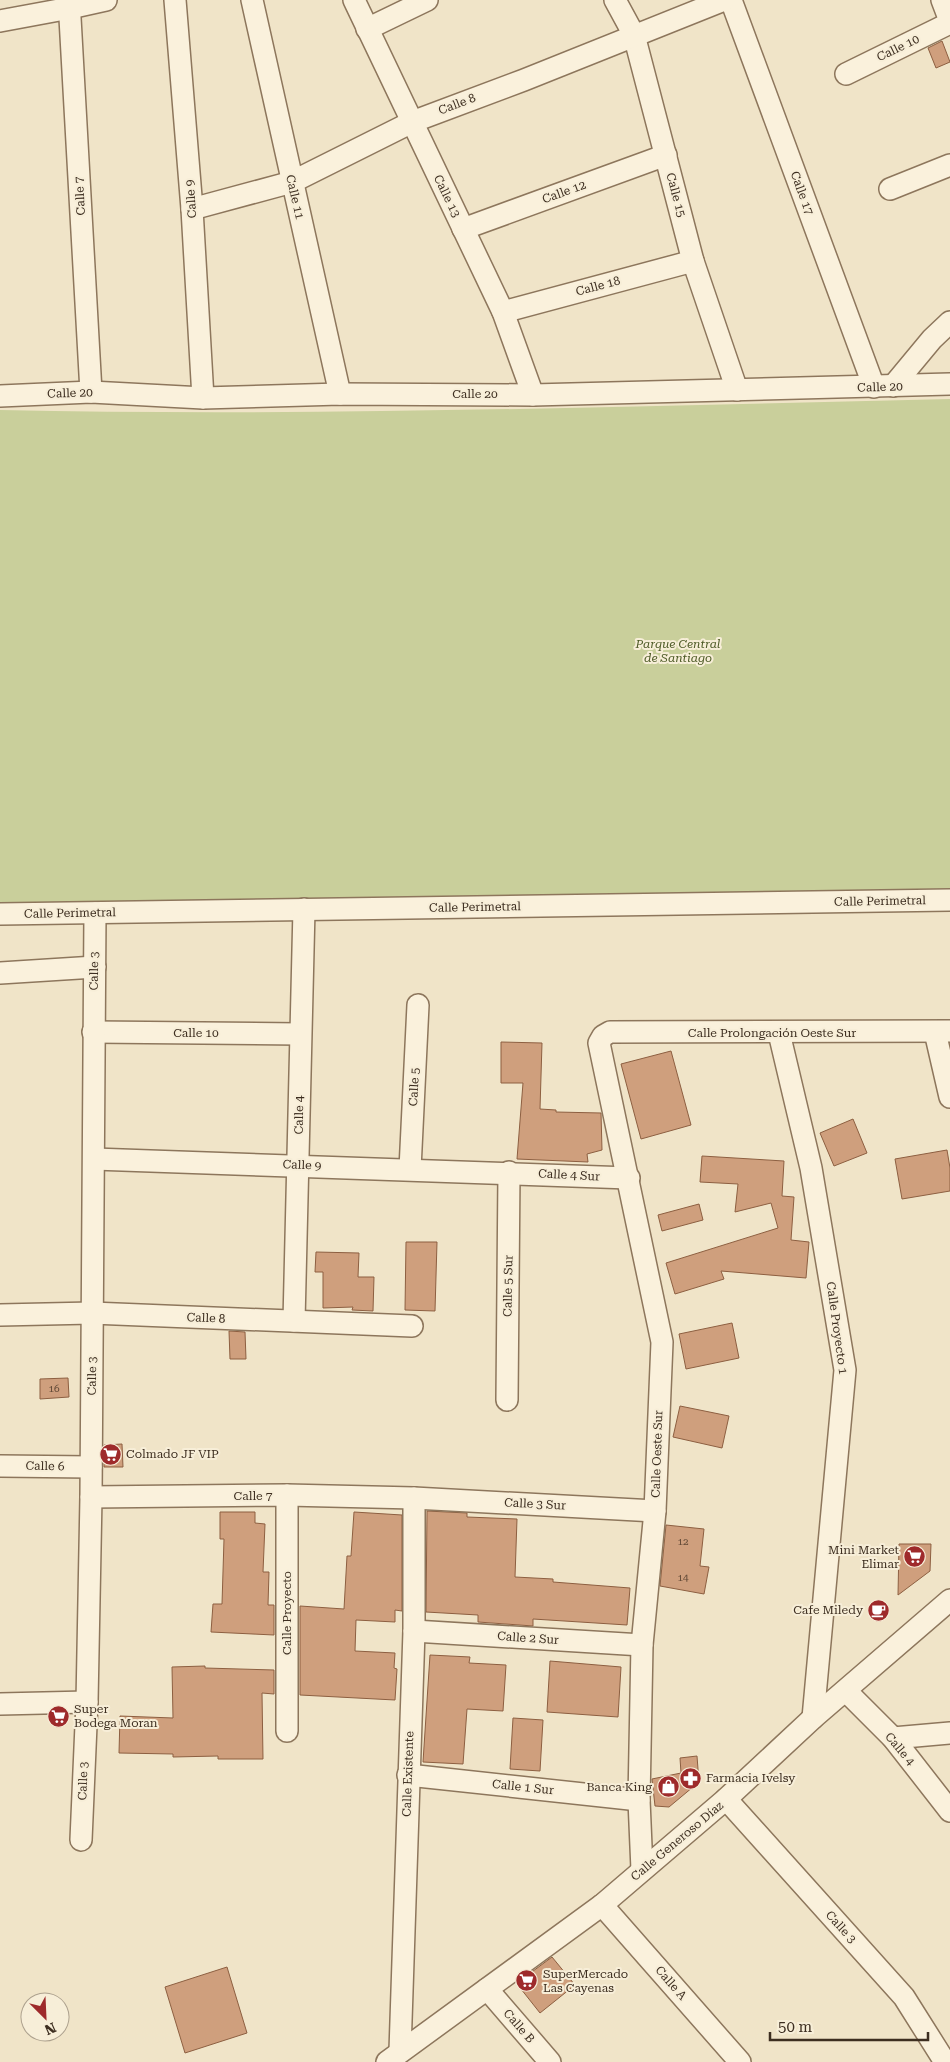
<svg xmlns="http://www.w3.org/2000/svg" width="950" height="2062" font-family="'Roboto Serif',serif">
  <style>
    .green { fill: #c9cf9b }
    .building { fill: #cf9f7d; stroke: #8d5f41 }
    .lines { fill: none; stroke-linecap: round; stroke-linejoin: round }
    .street-casing { stroke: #8d765c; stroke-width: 24 }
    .street { stroke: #faf1dc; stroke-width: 21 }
    .labels { text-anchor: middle; stroke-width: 4; stroke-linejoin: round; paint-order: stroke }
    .number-label { font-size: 10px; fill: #624a37 }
    .street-label { font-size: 12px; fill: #3d2e20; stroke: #f7eed8 }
    .park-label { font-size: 12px; font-style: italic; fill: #4d5a26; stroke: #f7eed8 }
    .poi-label { font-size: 12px; fill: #3d2e20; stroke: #f7eed8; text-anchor: start }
  </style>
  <rect width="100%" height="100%" fill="#f0e4c8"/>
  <!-- green -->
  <path class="green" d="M950,399V891L0,908V410C317,417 633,406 950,399Z"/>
  <!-- building -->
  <g class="building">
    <path d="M942,41L950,62L936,68L928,48Z"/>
    <path d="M501,1042L542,1043L540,1109L556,1110V1112L601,1113L602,1150L587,1154L588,1162L517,1159L523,1083H501Z"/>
    <path d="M671,1051L691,1125L641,1139L621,1064Z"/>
    <path d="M853,1119L867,1153L834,1166L820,1133Z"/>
    <path d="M947,1150L950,1168V1191L902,1199L895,1159Z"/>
    <path d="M702,1156L784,1161L782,1196L794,1197L791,1240L809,1242L806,1278L721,1271L724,1279L675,1294L666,1263L778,1228L771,1203L735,1212L738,1184L700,1182Z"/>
    <path d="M699,1204L703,1220L662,1231L658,1215Z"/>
    <path d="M406,1242H437L435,1311L405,1310Z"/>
    <path d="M316,1252L359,1253L358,1277H374L373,1311L352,1310L353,1307L323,1308V1272H315Z"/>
    <path d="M732,1323L739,1358L686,1369L679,1334Z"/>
    <path d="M229,1331L245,1332L246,1359H230Z"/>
    <path d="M68,1378L69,1397L40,1399V1379Z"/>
    <path d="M680,1406L729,1416L722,1448L673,1437Z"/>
    <path d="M122,1444L123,1467H104V1445Z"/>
    <path d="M427,1511L467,1513V1517L517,1519L515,1577L553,1579V1582L630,1588L627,1625L533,1619V1626L478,1622V1615L426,1612Z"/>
    <path d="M220,1512H255V1523L265,1524L263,1572H269L268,1605H274V1635L211,1632L213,1604H222L224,1539H220Z"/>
    <path d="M354,1512L402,1515V1611L395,1610V1622L356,1620L355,1651L395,1653L394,1668L397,1669L395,1700L300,1695V1606L344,1609L347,1556H351Z"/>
    <path d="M666,1525L704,1529L700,1566L709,1567L704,1594L660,1586Z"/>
    <path d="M899,1544H931L930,1571L898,1595Z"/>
    <path d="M430,1655L470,1657L469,1663L506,1665L503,1711L467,1709L463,1764L423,1762Z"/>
    <path d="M550,1661L621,1667L618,1717L547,1712Z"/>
    <path d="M205,1666V1668L274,1670V1694L262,1693L263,1759H218V1756L173,1757V1754L119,1753L120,1716L173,1718L172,1667Z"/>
    <path d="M513,1718L543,1720L540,1771L510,1769Z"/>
    <path d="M697,1756L699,1782L669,1807L655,1806L652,1779L681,1773L680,1758Z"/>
    <path d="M552,1957L575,1985L540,2013L521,1989V1980Z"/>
    <path d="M227,1967L247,2033L185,2053L165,1987Z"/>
  </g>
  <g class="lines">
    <defs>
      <g id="street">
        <path d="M69,0L91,392"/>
        <path d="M175,0L192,209L203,398"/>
        <path d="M252,0L340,394"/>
        <path d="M354,0L503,312L533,395"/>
        <path d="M615,0L634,35L693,261L737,390"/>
        <path d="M731,0L874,387"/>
        <path d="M942,0L950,21"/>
        <path d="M0,21L70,8L106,0"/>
        <path d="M367,29L427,0"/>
        <path d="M846,74L950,23"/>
        <path d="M890,189L950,165"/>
        <path d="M192,209L292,182L412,122L524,80L724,0"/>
        <path d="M463,229L666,155"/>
        <path d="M503,312L693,261"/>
        <path d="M893,386L932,339L950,322"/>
        <path d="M0,396L91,392L203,398L340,394L533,395L950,384"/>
        <path d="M0,914L950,900"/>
        <path d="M0,973L95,967"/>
        <path d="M93,1032L300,1034"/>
        <path d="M935,1032L950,1097"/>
        <path d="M779,1033L811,1168L845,1370L813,1718"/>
        <path d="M94,1159L629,1178"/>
        <path d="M410,1169L418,1005"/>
        <path d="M0,1315L92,1313L412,1326"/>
        <path d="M294,1321L304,909"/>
        <path d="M507,1400L509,1172"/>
        <path d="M0,1466L91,1467"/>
        <path d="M91,1497L287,1495L414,1498L655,1511"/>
        <path d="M414,1631L642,1645"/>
        <path d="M846,1691L893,1738L950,1811"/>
        <path d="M0,1704L87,1702"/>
        <path d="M287,1731V1495"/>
        <path d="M893,1738L950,1733"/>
        <path d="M408,1775L639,1800"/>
        <path d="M726,1799L904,1997L945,2062"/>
        <path d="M81,1840L87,1702L91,1497L95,913"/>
        <path d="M642,1870L639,1800L642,1645L655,1511L662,1342L599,1043L603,1036L610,1032L950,1031"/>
        <path d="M602,1905L740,2062"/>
        <path d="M487,1989L550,2062"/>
        <path d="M400,2051L414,1631V1498"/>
        <path d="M387,2062L602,1905L726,1799L813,1718L950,1600"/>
      </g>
    </defs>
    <!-- street casing -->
    <use href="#street" class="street-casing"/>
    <!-- street -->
    <use href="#street" class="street"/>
  </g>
  <!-- icons -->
  <defs>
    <symbol id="supermarket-disc" viewBox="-11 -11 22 22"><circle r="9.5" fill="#9e2a2b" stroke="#f7eed8"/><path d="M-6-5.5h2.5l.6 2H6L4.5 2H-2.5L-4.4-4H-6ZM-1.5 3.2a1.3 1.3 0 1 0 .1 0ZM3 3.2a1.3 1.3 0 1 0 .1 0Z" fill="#fff"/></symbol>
    <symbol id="cafe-disc" viewBox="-11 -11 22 22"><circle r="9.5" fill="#9e2a2b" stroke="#f7eed8"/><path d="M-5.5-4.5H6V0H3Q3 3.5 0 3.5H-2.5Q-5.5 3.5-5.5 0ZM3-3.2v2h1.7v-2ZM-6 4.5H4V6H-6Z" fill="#fff"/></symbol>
    <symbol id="pharmacy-disc" viewBox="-11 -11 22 22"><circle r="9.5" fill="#9e2a2b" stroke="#f7eed8"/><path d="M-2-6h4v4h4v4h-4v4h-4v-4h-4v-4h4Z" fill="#fff"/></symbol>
    <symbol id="shop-disc" viewBox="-11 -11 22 22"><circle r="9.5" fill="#9e2a2b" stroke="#f7eed8"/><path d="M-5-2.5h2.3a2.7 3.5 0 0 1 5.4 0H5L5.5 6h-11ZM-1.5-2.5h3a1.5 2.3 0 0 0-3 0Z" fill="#fff"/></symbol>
  </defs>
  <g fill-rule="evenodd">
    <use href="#supermarket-disc" x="98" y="1442" width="25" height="25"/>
    <use href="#supermarket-disc" x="902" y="1544" width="25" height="25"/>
    <use href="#cafe-disc" x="866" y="1598" width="25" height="25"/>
    <use href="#supermarket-disc" x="46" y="1704" width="25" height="25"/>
    <use href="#pharmacy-disc" x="678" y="1766" width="25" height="25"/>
    <use href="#shop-disc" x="656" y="1774" width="25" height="25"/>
    <use href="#supermarket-disc" x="514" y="1968" width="25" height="25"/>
  </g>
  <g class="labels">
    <!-- number labels -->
    <g class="number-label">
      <text x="54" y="1392">16</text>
      <text x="683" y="1545">12</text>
      <text x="683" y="1581">14</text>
    </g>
    <!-- street labels -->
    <g class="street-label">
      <text transform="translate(898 48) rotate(-26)" y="4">Calle 10</text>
      <text transform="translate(457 104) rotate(-21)" y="4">Calle 8</text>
      <text transform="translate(564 192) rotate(-20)" y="4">Calle 12</text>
      <text transform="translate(802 193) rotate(70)" y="4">Calle 17</text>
      <text transform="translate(676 195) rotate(75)" y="4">Calle 15</text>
      <text transform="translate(80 196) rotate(-93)" y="4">Calle 7</text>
      <text transform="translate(447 196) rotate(64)" y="4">Calle 13</text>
      <text transform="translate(295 197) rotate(77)" y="4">Calle 11</text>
      <text transform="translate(191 199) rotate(-94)" y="4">Calle 9</text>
      <text transform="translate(598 286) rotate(-15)" y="4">Calle 18</text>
      <text transform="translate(880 387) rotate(-2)" y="4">Calle 20</text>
      <text transform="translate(70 393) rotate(-2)" y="4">Calle 20</text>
      <text x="475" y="398">Calle 20</text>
      <text transform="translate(880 901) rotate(-1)" y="4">Calle Perimetral</text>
      <text transform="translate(475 907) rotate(-1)" y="4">Calle Perimetral</text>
      <text transform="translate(70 913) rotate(-1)" y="4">Calle Perimetral</text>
      <text transform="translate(94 971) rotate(-89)" y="4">Calle 3</text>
      <text x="196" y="1037">Calle 10</text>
      <text x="772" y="1037">Calle Prolongación Oeste Sur</text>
      <text transform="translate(414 1087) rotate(-87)" y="4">Calle 5</text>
      <text transform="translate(299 1115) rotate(-89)" y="4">Calle 4</text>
      <text transform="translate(302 1165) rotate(2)" y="4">Calle 9</text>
      <text transform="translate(569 1175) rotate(3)" y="4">Calle 4 Sur</text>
      <text transform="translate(508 1286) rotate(-89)" y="4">Calle 5 Sur</text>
      <text transform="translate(206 1318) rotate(2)" y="4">Calle 8</text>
      <text transform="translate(837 1328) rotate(82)" y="4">Calle Proyecto 1</text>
      <text transform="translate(92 1376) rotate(-89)" y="4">Calle 3</text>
      <text transform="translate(657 1454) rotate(-88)" y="4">Calle Oeste Sur</text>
      <text transform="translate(45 1466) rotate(1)" y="4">Calle 6</text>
      <text x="253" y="1500">Calle 7</text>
      <text transform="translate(535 1504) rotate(3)" y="4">Calle 3 Sur</text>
      <text transform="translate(287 1613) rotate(-90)" y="4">Calle Proyecto</text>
      <text transform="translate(528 1638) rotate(4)" y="4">Calle 2 Sur</text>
      <text transform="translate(900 1749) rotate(50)" y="4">Calle 4</text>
      <text transform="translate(408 1774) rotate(-88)" y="4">Calle Existente</text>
      <text transform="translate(83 1781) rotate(-88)" y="4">Calle 3</text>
      <text transform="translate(523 1787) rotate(6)" y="4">Calle 1 Sur</text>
      <text transform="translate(677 1841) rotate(-40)" y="4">Calle Generoso Díaz</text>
      <text transform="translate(841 1927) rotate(48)" y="4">Calle 3</text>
      <text transform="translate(671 1983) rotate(49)" y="4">Calle A</text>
      <text transform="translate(519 2026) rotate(49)" y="4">Calle B</text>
    </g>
    <!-- park labels -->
    <g class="park-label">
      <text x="678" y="648">Parque Central<tspan x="678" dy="14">de Santiago</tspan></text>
    </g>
    <!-- poi labels -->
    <g class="poi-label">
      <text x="126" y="1458">Colmado JF VIP</text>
      <text x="899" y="1554" text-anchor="end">Mini Market<tspan x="899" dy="14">Elimar</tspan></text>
      <text x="863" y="1614" text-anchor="end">Cafe Miledy</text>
      <text x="74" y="1713">Super<tspan x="74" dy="14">Bodega Moran</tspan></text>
      <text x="706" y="1782">Farmacia Ivelsy</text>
      <text x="652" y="1791" text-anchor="end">Banca King</text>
      <text x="543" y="1978">SuperMercado<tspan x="543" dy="14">Las Cayenas</tspan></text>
    </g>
  </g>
  <!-- north arrow -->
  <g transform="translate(45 2017) rotate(156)"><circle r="24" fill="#f7eed8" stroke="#ada18e"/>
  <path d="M0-4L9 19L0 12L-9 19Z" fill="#9e2a2b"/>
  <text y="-8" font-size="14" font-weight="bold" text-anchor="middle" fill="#3d2e20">N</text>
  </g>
  <!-- scale -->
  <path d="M770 2032v8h158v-8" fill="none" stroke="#3d2e20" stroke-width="2.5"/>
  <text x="778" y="2032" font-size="15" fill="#3d2e20" stroke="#f7eed8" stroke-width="4" paint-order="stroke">50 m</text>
</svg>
